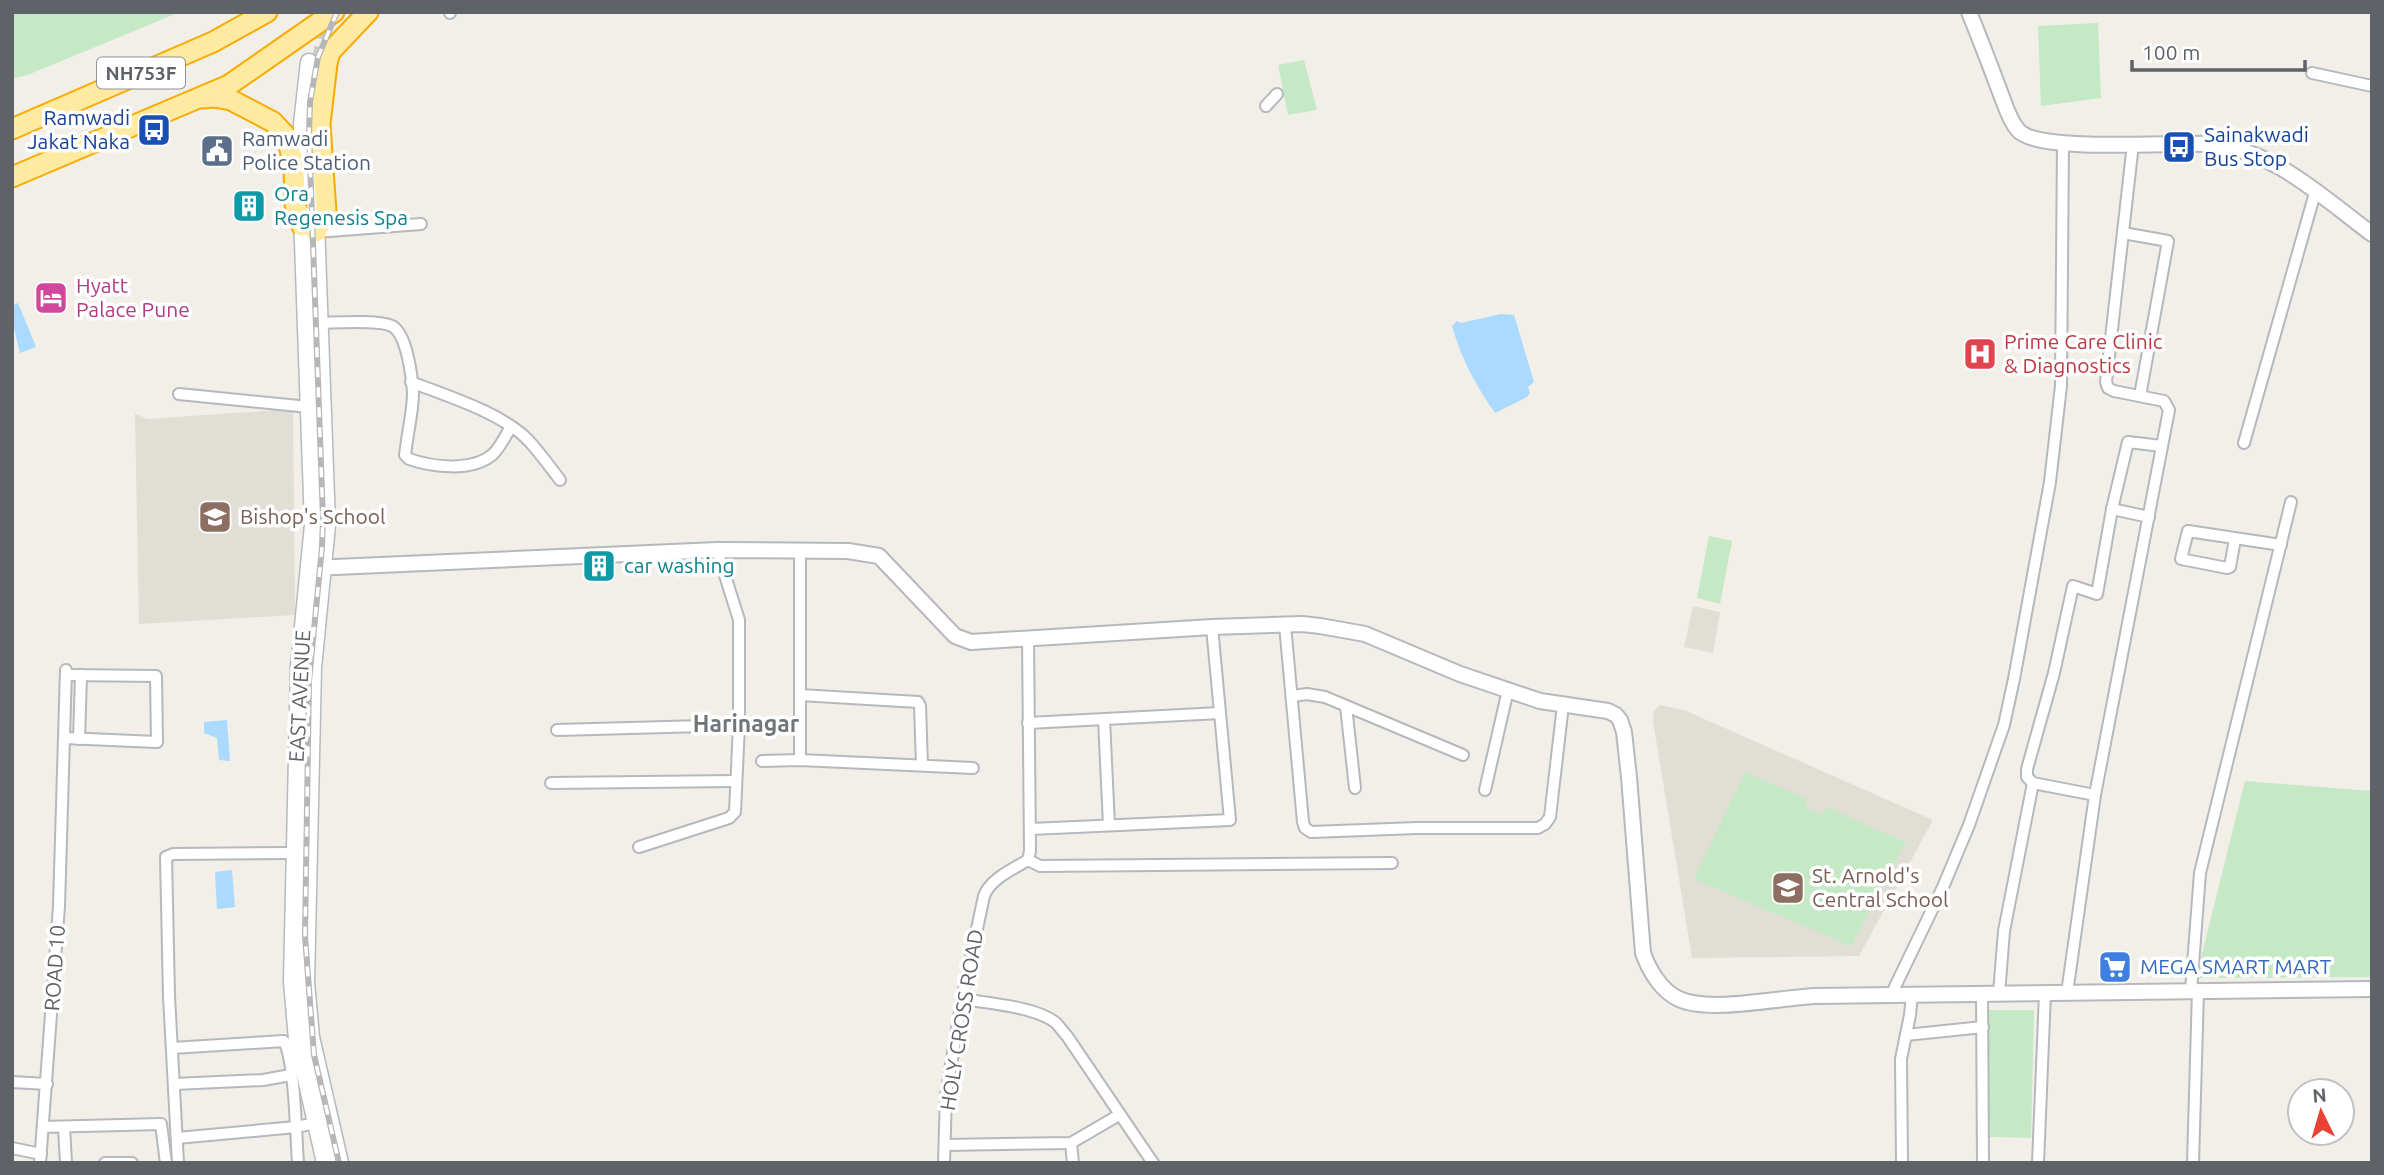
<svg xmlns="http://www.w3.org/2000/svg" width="2384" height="1175" font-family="Ubuntu,sans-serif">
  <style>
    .education { fill: #e1ded6 }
    .green { fill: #c5e8c5 }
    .water { fill: #aadaff }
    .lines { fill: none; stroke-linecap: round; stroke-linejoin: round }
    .secondary-tunnel { stroke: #ccccc8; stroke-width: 16; stroke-dasharray: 16 8; stroke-linecap: butt }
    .minor-casing { stroke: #b5b8bc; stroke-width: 14 }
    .tertiary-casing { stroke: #b5b8bc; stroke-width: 18 }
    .secondary-casing { stroke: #b6babf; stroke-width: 19 }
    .trunk-casing { stroke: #f9ab00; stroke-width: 23 }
    .minor { stroke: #fff; stroke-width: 10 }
    .tertiary { stroke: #fff; stroke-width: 14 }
    .secondary { stroke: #fff; stroke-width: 16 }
    .trunk { stroke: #feeaa1; stroke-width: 19 }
    .rail-casing { stroke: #b6b7b8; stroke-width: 6 }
    .rail { stroke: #fff; stroke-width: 3.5; stroke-dasharray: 10; stroke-linecap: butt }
    .labels { text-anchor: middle; stroke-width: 7; stroke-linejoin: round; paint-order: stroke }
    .shield { fill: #fff; stroke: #8f9295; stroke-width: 2 }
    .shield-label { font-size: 19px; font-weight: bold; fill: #5f6368 }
    .transit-label { font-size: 21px; fill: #164399; stroke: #fff; text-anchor: end }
    .service-label { font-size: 21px; fill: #4e5e75; stroke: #fff; text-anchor: start }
    .culture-label { font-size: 21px; fill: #0d838f; stroke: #fff; text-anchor: start }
    .hotel-label { font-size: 21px; fill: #b23c85; stroke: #fff; text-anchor: start }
    .health-label { font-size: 21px; fill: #be3a42; stroke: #fff; text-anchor: start }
    .education-label { font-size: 21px; fill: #785e54; stroke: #fff; text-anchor: start }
    .street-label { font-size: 21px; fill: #5f6368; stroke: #fff }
    .shop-label { font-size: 21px; fill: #366cbe; stroke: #fff; text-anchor: start }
    .neighbourhood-label { font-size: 23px; font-weight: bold; fill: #70757a; stroke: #fff }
  </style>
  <rect width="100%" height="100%" fill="#f1efe8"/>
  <!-- education -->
  <g class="education">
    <path d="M293,409L295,615L139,624L135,414L148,419Z"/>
    <path d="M1693,606L1720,612L1713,653L1684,647Z"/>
    <path d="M1660,705L1684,710L1933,820L1859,956L1692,958L1653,721L1654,711Z"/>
  </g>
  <!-- green -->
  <g class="green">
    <path d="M12,12H180L30,74L12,79Z"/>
    <path d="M2098,23L2101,98L2041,106L2038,26Z"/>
    <path d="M1304,60L1317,110L1288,115L1278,65Z"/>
    <path d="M1709,536L1732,541L1720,604L1697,598Z"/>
    <path d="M1745,772L1807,799L1804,807L1823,815L1826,807L1906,842L1851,946L1694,879Z"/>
    <path d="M2245,781L2372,791V977L2196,978Z"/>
    <path d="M1985,1010H2034L2031,1138L1989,1137Z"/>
  </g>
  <!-- water -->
  <g class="water">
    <path d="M18,303L36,347L20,353L12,320V306Z"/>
    <path d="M1501,314L1514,315L1534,382L1528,387L1530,393L1527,397L1495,413C1476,386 1461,358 1452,326L1457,321L1461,323Z"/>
    <path d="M227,720L230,761L219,760L217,738L204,733V722Z"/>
    <path d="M232,870L235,907L217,909L215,872Z"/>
  </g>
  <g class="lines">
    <!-- secondary-tunnel -->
    <path class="secondary-tunnel" d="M320,63L327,12"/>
    <defs>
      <g id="minor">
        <path d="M450,12V13"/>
        <path d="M2312,73L2372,86"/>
        <path d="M1266,106L1277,94"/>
        <path d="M316,232L421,224"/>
        <path d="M2123,233L2168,241L2140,396"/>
        <path d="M315,323C333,323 377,319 392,326C407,334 412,377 413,393C413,411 408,430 406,448L405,455L409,459C432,467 471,472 492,455C500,448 505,436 511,427"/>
        <path d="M411,382C447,396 503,413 529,441C540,453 550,467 560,480"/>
        <path d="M179,394L309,407"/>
        <path d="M2244,443L2315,193"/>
        <path d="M2112,509L2149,517"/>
        <path d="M2235,539L2230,567L2227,568L2181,559L2188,531L2281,545"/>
        <path d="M800,550V760"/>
        <path d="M1285,625L1303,822L1305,828L1311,832L1417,828H1538L1545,824L1550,817L1563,705"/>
        <path d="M800,695L918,702L920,706L922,765"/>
        <path d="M1292,696L1307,694L1325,697L1463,755"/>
        <path d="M1346,706L1355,788"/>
        <path d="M1104,719L1109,825"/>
        <path d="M1028,723L1220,713"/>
        <path d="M557,730L739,725"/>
        <path d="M64,738L157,742L156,676L66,675"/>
        <path d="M79,739L81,675"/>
        <path d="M762,761L800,760L973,768"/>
        <path d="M551,783L735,781"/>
        <path d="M1485,790L1508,690"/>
        <path d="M2095,795L2033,783L2027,777V769L2054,673L2073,586L2097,594L2112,509L2128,442L2162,446"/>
        <path d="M1031,829L1230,820L1212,627"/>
        <path d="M639,847L729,818L735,812L739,725V620L717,550"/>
        <path d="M1028,860L1040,866L1392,863"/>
        <path d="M2191,991L2200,873L2291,502"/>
        <path d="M2067,993L2095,795L2169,410L2164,401L2114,391L2108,388L2106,382L2133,144"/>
        <path d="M1982,994L1983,1163"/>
        <path d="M1999,994L2004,931L2033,783"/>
        <path d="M1891,995L1943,887L1969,825L2004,725L2014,679L2050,482L2061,386L2063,143"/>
        <path d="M962,999C987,1003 1037,1007 1056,1023C1060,1027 1063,1032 1067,1036L1153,1163"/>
        <path d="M1906,1035L1983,1027"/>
        <path d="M172,1048L284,1041C295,1062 296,1136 298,1163"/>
        <path d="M12,1082L47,1084"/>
        <path d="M174,1084L263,1080L291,1075"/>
        <path d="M43,1127L161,1124L166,1163"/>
        <path d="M64,1127L66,1163"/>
        <path d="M177,1138L296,1127L316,1123"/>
        <path d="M1071,1143L1073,1163"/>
        <path d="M945,1145L1071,1143L1119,1115"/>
        <path d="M12,1148L41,1154"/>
        <path d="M40,1163L59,906L66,670"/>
        <path d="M105,1163H132"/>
        <path d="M178,1163L169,996L166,857L173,854L294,853"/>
        <path d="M944,1163L946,1095L962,999L984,896C990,879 1013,869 1028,860L1030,851L1028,637"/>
        <path d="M1902,1163L1901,1059L1910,1015L1912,995"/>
        <path d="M2038,1163L2045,993"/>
        <path d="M2193,1163L2198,991"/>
      </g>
      <g id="tertiary">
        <path d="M1969,12C1980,39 1990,65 2000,92C2005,104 2009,120 2018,130C2036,153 2172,142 2206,144C2271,147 2322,197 2372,234"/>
        <path d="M313,568L717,550L848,551L879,556L955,636L971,642L1212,627L1302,624L1320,626L1365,634L1460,674L1540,701L1608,711L1616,715L1620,720L1624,732L1629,777L1643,953C1649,970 1661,991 1679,999C1709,1013 1779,998 1814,996L2372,989"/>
      </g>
      <g id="secondary">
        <path d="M314,169L327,525L313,668L306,982L311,1037L340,1163"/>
        <path d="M303,181L302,124L309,62"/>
        <path d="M302,214L313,525L299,667L292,982L297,1039L325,1163"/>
      </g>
      <g id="trunk">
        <path d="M203,98L213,97L231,100L273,122L287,137L294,167L295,204L302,226"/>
        <path d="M12,129L213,42L267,12"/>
        <path d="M12,177L229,85L334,12"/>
        <path d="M316,232L326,212L320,124L327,64L330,52L368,12"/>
      </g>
    </defs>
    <!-- minor casing -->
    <use href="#minor" class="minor-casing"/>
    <!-- tertiary casing -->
    <use href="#tertiary" class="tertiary-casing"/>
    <!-- secondary casing -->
    <use href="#secondary" class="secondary-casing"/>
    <!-- trunk casing -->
    <use href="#trunk" class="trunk-casing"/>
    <!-- minor -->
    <use href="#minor" class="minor"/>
    <!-- tertiary -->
    <use href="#tertiary" class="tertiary"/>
    <!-- secondary -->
    <use href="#secondary" class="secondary"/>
    <!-- trunk -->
    <use href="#trunk" class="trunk"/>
    <defs>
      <path id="rail" d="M337,12L318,57L310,102L309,134L323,519L322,547L309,681L305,936L314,1055L339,1163"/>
    </defs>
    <!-- rail casing -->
    <use href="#rail" class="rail-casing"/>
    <!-- rail -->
    <use href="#rail" class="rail"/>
  </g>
  <!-- icons -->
  <defs>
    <symbol id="bus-square" viewBox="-11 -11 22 22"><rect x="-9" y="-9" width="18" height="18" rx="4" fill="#1a4fb4" stroke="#fff"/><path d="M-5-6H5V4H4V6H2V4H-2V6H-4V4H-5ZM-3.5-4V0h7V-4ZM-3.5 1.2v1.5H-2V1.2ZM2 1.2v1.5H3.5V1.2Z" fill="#fff"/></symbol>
    <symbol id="civic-square" viewBox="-11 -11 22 22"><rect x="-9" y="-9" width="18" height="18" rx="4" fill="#5c6f8a" stroke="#fff"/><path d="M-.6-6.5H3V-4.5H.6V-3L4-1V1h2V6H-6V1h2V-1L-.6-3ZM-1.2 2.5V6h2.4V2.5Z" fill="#fff"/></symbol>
    <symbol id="building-square" viewBox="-11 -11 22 22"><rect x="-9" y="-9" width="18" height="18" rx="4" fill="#0f9aa8" stroke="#fff"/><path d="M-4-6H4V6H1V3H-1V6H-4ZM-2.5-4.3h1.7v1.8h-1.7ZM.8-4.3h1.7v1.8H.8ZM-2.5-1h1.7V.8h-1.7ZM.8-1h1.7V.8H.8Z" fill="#fff"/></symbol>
    <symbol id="hotel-square" viewBox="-11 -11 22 22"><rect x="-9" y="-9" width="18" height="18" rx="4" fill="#d1479c" stroke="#fff"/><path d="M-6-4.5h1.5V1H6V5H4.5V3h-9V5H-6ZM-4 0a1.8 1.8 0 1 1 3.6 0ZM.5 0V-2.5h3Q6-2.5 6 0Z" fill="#fff"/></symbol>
    <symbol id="hospital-square" viewBox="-11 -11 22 22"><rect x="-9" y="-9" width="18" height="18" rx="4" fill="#e0444e" stroke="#fff"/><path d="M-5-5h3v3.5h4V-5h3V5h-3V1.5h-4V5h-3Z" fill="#fff"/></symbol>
    <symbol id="school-square" viewBox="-11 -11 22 22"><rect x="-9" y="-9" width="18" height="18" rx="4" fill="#8d6e63" stroke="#fff"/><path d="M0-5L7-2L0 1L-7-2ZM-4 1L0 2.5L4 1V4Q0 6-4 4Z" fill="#fff"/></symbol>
    <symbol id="supermarket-square" viewBox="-11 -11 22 22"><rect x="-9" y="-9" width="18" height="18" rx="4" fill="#3f7fe0" stroke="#fff"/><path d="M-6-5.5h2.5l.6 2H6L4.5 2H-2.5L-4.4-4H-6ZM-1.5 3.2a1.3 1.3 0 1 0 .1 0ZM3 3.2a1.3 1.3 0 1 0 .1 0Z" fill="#fff"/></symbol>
  </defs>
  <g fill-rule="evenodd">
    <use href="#bus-square" x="135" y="111" width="38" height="38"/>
    <use href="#bus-square" x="2160" y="128" width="38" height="38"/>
    <use href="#civic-square" x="198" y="132" width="38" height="38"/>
    <use href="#building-square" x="230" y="187" width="38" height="38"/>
    <use href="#hotel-square" x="32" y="279" width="38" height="38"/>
    <use href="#hospital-square" x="1961" y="335" width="38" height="38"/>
    <use href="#school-square" x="196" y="498" width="38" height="38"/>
    <use href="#building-square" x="580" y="547" width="38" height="38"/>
    <use href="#school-square" x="1769" y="869" width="38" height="38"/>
    <use href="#supermarket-square" x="2096" y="948" width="38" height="38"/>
  </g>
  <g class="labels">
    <!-- shield labels -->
    <rect class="shield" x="97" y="57.5" width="88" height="31" rx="5"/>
    <g class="shield-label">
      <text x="141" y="80">NH753F</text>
    </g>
    <!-- transit labels -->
    <g class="transit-label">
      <text x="130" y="125">Ramwadi<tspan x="130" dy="24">Jakat Naka</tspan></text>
      <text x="2204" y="142" text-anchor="start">Sainakwadi<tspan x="2204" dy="24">Bus Stop</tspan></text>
    </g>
    <!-- service labels -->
    <g class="service-label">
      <text x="242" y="146">Ramwadi<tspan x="242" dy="24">Police Station</tspan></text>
    </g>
    <!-- culture labels -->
    <g class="culture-label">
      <text x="274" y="201">Ora<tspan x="274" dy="24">Regenesis Spa</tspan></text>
      <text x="624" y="573">car washing</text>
    </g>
    <!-- hotel labels -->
    <g class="hotel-label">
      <text x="76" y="293">Hyatt<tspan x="76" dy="24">Palace Pune</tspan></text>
    </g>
    <!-- health labels -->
    <g class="health-label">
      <text x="2004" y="349">Prime Care Clinic<tspan x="2004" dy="24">&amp; Diagnostics</tspan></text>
    </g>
    <!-- education labels -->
    <g class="education-label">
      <text x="240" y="524">Bishop's School</text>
      <text x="1812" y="883">St. Arnold's<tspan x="1812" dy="24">Central School</tspan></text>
    </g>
    <!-- street labels -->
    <g class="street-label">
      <text transform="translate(300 696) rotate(-87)" y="7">EAST AVENUE</text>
      <text transform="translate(55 968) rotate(-86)" y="7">ROAD 10</text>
      <text transform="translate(962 1020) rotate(-81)" y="7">HOLY CROSS ROAD</text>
    </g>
    <!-- shop labels -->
    <g class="shop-label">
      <text x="2140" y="974">MEGA SMART MART</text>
    </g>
    <!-- neighbourhood labels -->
    <g class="neighbourhood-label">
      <text x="746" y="732">Harinagar</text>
    </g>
  </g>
  <!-- border -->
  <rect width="2384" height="1175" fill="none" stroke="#5f6368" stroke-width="28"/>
  <!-- north arrow -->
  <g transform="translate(2321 1112) rotate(355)"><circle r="33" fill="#ffffff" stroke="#bfc1c3" stroke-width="2"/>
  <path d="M0-5L12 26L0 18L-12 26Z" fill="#ea4335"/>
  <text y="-10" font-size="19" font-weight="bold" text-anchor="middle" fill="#5f6368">N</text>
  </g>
  <!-- scale -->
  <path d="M2132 60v10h173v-10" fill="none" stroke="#5f6368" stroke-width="3.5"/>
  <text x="2142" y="60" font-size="21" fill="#5f6368" stroke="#ffffff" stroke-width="5" paint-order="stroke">100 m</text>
</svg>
